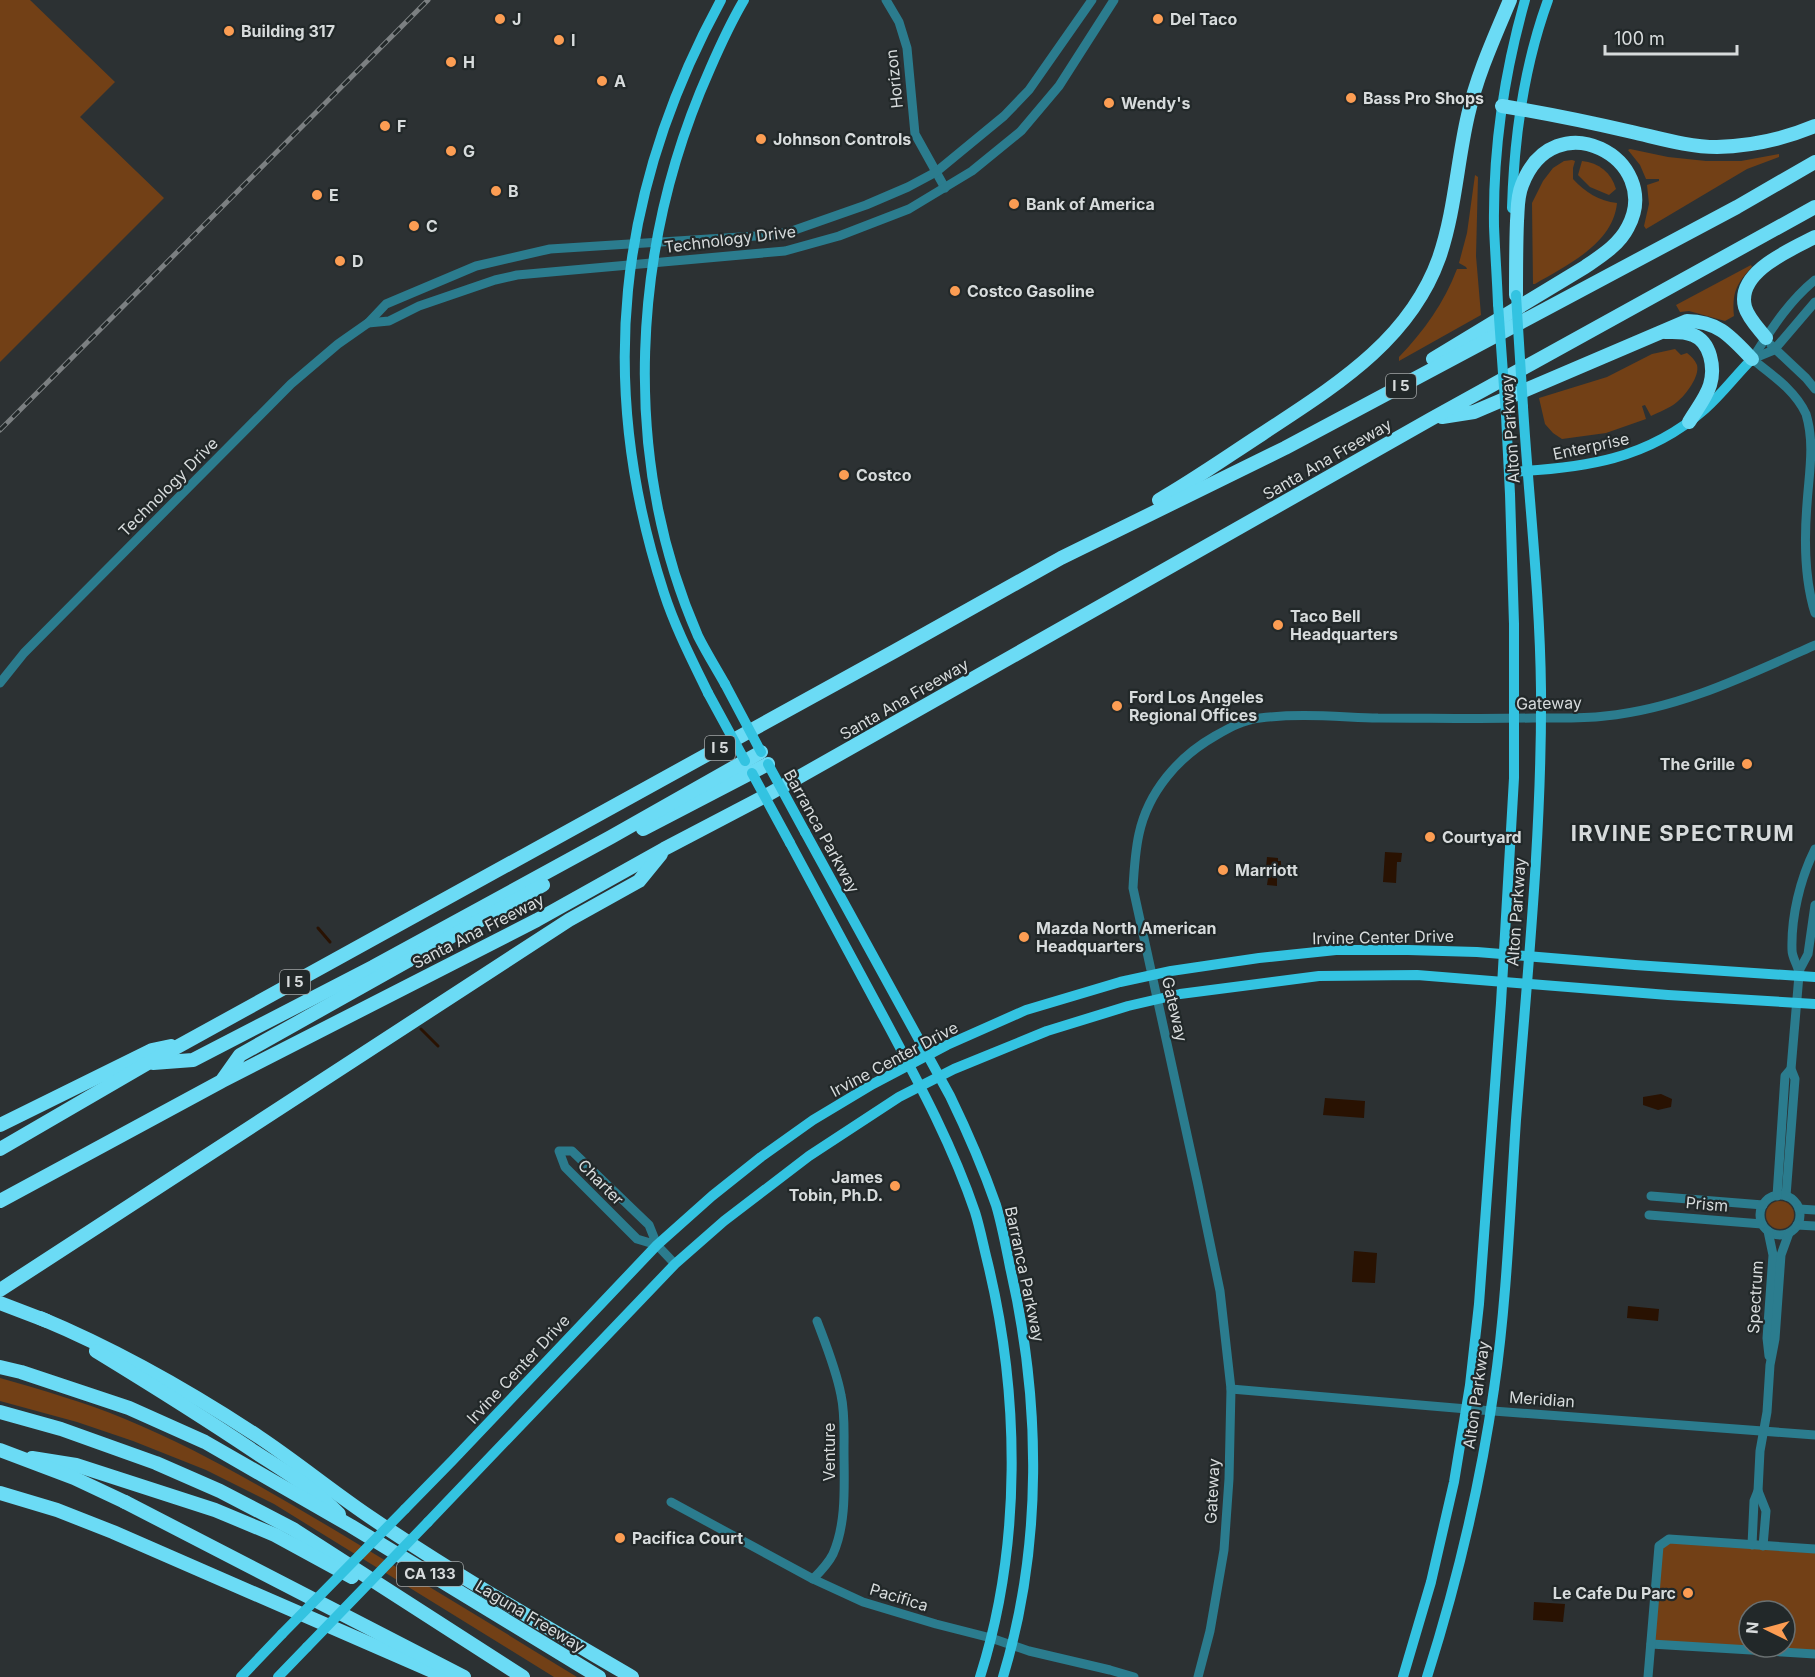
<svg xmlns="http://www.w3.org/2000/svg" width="1815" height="1677" font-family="Inter,sans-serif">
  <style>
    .green { fill: #724016; fill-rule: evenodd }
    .water { fill: #291202 }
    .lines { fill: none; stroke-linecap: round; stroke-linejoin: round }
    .stream { stroke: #291202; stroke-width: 3 }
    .minor { stroke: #2b7c8e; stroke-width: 9 }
    .major { stroke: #33c3e1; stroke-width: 10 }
    .highway { stroke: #6bdbf5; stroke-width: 14 }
    .rail-casing { stroke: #7c8082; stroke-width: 5 }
    .rail { stroke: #222829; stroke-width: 3; stroke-dasharray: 9; stroke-linecap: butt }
    .major-bridge { stroke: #33c3e1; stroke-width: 10 }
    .highway-bridge { stroke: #6bdbf5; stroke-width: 14 }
    .poi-dot { fill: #fc9d53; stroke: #222829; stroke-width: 2 }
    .labels { text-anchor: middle; stroke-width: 4.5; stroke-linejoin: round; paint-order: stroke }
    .shield { fill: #222829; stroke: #a1a5a6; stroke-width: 1.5 }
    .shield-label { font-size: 15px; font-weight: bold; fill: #d7dbdc }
    .poi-label { font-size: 16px; font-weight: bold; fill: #d7dbdc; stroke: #222829; text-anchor: start }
    .street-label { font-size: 16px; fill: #d7dbdc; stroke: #222829 }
    .district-label { font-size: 22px; font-weight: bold; letter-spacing: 1.5px; fill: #d7dbdc; stroke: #222829 }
  </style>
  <rect width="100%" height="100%" fill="#2c3133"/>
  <!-- green -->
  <g class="green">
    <path d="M0,0H30L115,82L80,117L164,198L0,362Z"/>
    <path d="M1630,149L1668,157L1706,161H1741L1779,154V157L1747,169L1646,229L1644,226L1649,204L1647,185L1659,181V179H1646L1640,165L1628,150Z"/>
    <path d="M1572,160L1575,161L1573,168V179C1585,192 1599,201 1617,203C1613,244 1567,265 1535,284H1533L1532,203L1543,181L1553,168L1564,161Z"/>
    <path d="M1582,161C1599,163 1611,172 1616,189L1609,195L1590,187L1578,175Z"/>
    <path d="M1475,175L1478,177L1476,256L1481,315L1399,361V357C1424,331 1444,303 1457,269H1467L1466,267L1459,263L1467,233Z"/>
    <path d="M1751,265L1752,267C1736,284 1732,293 1734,316L1725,321L1689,311L1680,312L1676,305Z"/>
    <path d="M1675,349L1681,355L1687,353C1691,356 1695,360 1697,365C1700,376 1686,395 1677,402C1670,408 1659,412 1651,416L1645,405L1642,406L1646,419L1606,433L1562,439L1553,433L1545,424L1539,398L1607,377L1652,354Z"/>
    <circle cx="1780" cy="1215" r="14"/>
    <path d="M0,1378C42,1390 84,1402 125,1419C198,1449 265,1489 333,1529C415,1578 496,1627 577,1677H554L274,1504L206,1470L133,1441L77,1422L0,1401Z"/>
    <path d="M1669,1539L1815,1549V1654L1651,1644L1659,1546ZM1749,1611H1785V1647H1749Z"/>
  </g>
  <!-- water -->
  <g class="water">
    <path d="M1385,852L1402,853L1401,862H1397L1396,883L1383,882Z"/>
    <path d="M1267,857L1278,858V861H1281V868H1275L1274,875H1277V886L1267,885L1268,878H1265Z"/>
    <path d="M1661,1094L1672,1099L1671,1107L1658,1110L1643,1105V1097Z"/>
    <path d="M1325,1098L1365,1101L1364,1118L1323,1115Z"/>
    <path d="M1354,1251L1377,1253L1375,1283L1352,1282Z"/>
    <path d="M1628,1306L1659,1309L1658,1321L1627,1318Z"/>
    <path d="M1534,1602L1565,1604L1563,1622L1533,1620Z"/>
  </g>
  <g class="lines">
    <!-- stream -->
    <g class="stream">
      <path d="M318,928L330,942"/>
      <path d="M421,1029L438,1046"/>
    </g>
    <!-- minor -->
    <g class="minor">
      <path d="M886,0L899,22L907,48L915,134L945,188"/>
      <path d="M368,323L389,321L419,306L495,280L517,275L785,251L839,236L909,209L972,171L1021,131L1059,86L1114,0"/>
      <path d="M1771,345L1806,378L1815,389"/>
      <path d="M1752,359C1772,375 1795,390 1806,414C1815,444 1809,473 1807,504C1804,541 1804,578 1815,613"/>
      <path d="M1752,359C1771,330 1788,302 1815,280"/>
      <path d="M1752,359L1774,350L1815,302"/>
      <path d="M0,683L24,653L291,384L338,344L368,323L386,304L476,266L550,249L771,235L789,232L866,205L908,187L936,172L1004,116L1029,90L1092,0"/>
      <path d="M1799,973C1798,965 1792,958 1792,950C1791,917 1800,879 1815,849"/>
      <circle cx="1780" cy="1215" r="20"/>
      <path d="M1651,1196L1763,1205"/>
      <path d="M1777,1196L1785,1076L1791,1069"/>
      <path d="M1786,1196L1795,1079L1791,1069L1799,975L1800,969L1808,954L1815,905"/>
      <path d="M1799,1209L1815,1210"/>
      <path d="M1649,1215L1762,1224"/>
      <path d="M1797,1225L1815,1226"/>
      <path d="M1768,1231L1773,1255L1767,1338L1769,1356"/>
      <path d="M657,1245L637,1239L565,1167L559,1151H572L649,1225L657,1245L675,1264"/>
      <path d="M1231,1389L1467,1409L1815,1435"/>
      <path d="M1758,1491L1766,1511L1763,1546"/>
      <path d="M671,1502L813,1579L863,1602L936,1624L991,1638L1029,1651L1110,1670L1134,1677"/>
      <path d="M1752,1545L1754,1501L1758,1491L1760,1451L1767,1412L1770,1365L1775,1339L1781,1255L1789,1233"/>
      <path d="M813,1579C820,1572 828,1564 833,1554C847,1522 844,1484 844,1450C844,1432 845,1413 841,1395C836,1369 826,1345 817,1321"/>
      <path d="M1651,1644L1815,1654"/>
      <path d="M1198,1677L1210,1631L1224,1550L1229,1479L1231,1389L1220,1291L1198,1185L1133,888C1134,870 1135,852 1139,834C1148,792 1178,757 1215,736C1229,728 1243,720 1260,718C1299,713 1339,717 1378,718C1430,718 1481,719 1533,718C1557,718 1581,719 1605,716C1679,709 1748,675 1815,645"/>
      <path d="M1648,1677L1659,1546L1669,1539L1815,1549"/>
    </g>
    <!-- major -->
    <g class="major">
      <path d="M1512,208C1514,138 1524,66 1548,0"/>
      <path d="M1498,304C1497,278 1495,252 1494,226C1493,150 1504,74 1525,0"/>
      <path d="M1509,472C1584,468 1647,460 1705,409C1722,394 1736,375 1752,359"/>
      <path d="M725,684C716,668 706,652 698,636C620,457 631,246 710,69C720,46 731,22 744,0"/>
      <path d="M708,693C692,660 675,627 664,593C596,385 617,191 721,0"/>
      <path d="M805,832L950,1096C967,1131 983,1168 996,1205C1002,1225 1006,1247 1010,1267C1041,1401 1043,1545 1003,1677"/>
      <path d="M790,843C823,904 856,965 889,1027C921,1087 953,1147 975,1212C980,1228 983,1244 987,1260C1020,1394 1022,1545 980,1677"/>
      <path d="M405,1509L452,1461L657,1245L712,1196L761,1157L813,1120L873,1084L947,1045L1026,1010L1120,982L1171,971L1259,958L1336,950H1408L1477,952L1635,965L1815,977"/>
      <path d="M428,1522L675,1264L724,1221L809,1156L899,1097L954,1069L1047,1031L1128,1006L1180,994L1319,976L1417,975L1668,995L1815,1004"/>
      <path d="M241,1677L282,1634"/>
      <path d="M278,1677L307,1647"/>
      <path d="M1403,1677L1431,1582L1454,1482L1470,1385L1479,1304L1501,1003L1514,778V624L1510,494L1506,415"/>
      <path d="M1427,1677C1457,1582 1480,1487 1494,1389C1507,1300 1510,1209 1516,1120C1527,977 1542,833 1541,690C1540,595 1529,502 1523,407"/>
    </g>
    <!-- highway -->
    <g class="highway">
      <path d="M1502,106C1545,113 1589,122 1632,132C1659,138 1689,147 1717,147C1751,146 1784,139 1815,126"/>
      <path d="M1665,332C1674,332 1684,331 1693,335C1711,342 1715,368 1710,385C1706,398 1696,410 1689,422"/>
      <path d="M1766,338C1759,329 1748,318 1745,307C1736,272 1790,250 1815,237"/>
      <path d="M1433,359L1585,267C1601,256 1619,245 1628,227C1664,159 1554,100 1522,185C1517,197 1518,209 1517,221C1516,246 1516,270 1516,295"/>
      <path d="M1442,417L1474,412L1687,321C1718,321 1731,337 1752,359"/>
      <path d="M1159,500C1194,480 1228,456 1262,434C1333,387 1409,342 1439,258C1455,212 1457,162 1468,115C1477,75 1494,38 1510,0"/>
      <path d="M643,829L768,764"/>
      <path d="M153,1063L193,1060L373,967L611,837L761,752"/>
      <path d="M223,1079L240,1055L543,885"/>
      <path d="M0,1125L152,1050L171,1046"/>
      <path d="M0,1149L148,1063L895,651L1061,558L1285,448L1737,207L1815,162"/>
      <path d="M0,1201L222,1081L537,920L664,849L769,794L1431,419L1815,207"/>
      <path d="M0,1290L569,920L639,881L661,854"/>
      <path d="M0,1303L47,1321"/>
      <path d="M40,1318C117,1350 189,1391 259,1437C298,1463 334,1493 373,1519C457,1576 545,1626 632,1677"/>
      <path d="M96,1351C150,1384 203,1417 255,1452C284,1471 315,1489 339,1514"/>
      <path d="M0,1367L21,1372L129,1408L205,1442L351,1526L599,1677"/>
      <path d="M0,1412L61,1429L156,1463L220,1491L293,1529L523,1677"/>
      <path d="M32,1458L76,1465L215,1510L275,1535L352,1577"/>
      <path d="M0,1493L57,1510L113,1532L446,1677"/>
      <path d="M125,1502L464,1677"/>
    </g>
    <defs>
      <path id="rail" d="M0,430L428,0"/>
    </defs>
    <!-- rail casing -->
    <use href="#rail" class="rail-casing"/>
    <!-- rail -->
    <use href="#rail" class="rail"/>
    <!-- major-bridge -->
    <g class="major-bridge">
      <path d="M1516,295L1523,407"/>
      <path d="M1498,304L1506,415"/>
      <path d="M725,684L761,752"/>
      <path d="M708,693L745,761"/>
      <path d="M768,764L805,832"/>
      <path d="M752,773L790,843"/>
      <path d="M282,1634L405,1509"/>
      <path d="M307,1647L428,1522"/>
    </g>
    <!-- highway-bridge -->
    <path class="highway-bridge" d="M0,1450L74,1478L125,1502"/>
  </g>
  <!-- markers -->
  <g class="poi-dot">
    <circle cx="500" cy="19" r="6"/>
    <circle cx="1158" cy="19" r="6"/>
    <circle cx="229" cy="31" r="6"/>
    <circle cx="559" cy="40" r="6"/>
    <circle cx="451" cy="62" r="6"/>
    <circle cx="602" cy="81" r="6"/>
    <circle cx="1351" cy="98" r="6"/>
    <circle cx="1109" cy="103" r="6"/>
    <circle cx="385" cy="126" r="6"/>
    <circle cx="761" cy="139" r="6"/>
    <circle cx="451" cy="151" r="6"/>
    <circle cx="496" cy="191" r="6"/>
    <circle cx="317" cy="195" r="6"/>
    <circle cx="1014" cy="204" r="6"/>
    <circle cx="414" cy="226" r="6"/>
    <circle cx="340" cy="261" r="6"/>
    <circle cx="955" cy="291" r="6"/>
    <circle cx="844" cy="475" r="6"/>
    <circle cx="1278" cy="625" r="6"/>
    <circle cx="1117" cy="706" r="6"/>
    <circle cx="1747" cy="764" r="6"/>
    <circle cx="1430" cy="837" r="6"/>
    <circle cx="1223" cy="870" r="6"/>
    <circle cx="1024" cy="937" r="6"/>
    <circle cx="895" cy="1186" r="6"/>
    <circle cx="620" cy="1538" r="6"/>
    <circle cx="1688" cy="1593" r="6"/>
  </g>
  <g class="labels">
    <!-- shield labels -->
    <g class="shield">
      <rect x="1386" y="374" width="30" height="24" rx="4.5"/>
      <rect x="705" y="736" width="30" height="24" rx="4.5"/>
      <rect x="280" y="970" width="30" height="24" rx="4.5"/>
      <rect x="397" y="1562" width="66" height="24" rx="4.5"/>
    </g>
    <g class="shield-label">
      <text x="1401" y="391">I 5</text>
      <text x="720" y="753">I 5</text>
      <text x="295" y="987">I 5</text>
      <text x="430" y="1579">CA 133</text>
    </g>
    <!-- poi labels -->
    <g class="poi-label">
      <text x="512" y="25">J</text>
      <text x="1170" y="25">Del Taco</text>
      <text x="241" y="37">Building 317</text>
      <text x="571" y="46">I</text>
      <text x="463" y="68">H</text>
      <text x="614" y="87">A</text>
      <text x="1363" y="104">Bass Pro Shops</text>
      <text x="1121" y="109">Wendy's</text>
      <text x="397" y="132">F</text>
      <text x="773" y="145">Johnson Controls</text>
      <text x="463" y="157">G</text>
      <text x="508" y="197">B</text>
      <text x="329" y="201">E</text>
      <text x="1026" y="210">Bank of America</text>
      <text x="426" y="232">C</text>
      <text x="352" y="267">D</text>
      <text x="967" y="297">Costco Gasoline</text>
      <text x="856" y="481">Costco</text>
      <text x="1290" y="622">Taco Bell<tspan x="1290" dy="18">Headquarters</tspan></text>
      <text x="1129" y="703">Ford Los Angeles<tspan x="1129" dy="18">Regional Offices</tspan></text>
      <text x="1735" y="770" text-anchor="end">The Grille</text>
      <text x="1442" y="843">Courtyard</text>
      <text x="1235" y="876">Marriott</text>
      <text x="1036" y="934">Mazda North American<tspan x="1036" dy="18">Headquarters</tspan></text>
      <text x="883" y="1183" text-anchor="end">James<tspan x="883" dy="18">Tobin, Ph.D.</tspan></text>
      <text x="632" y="1544">Pacifica Court</text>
      <text x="1676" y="1599" text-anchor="end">Le Cafe Du Parc</text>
    </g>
    <!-- street labels -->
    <g class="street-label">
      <text transform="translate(894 79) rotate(-96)" y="6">Horizon</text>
      <text transform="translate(730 239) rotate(-7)" y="6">Technology Drive</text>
      <text transform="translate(1510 429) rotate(-94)" y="6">Alton Parkway</text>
      <text transform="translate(1591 446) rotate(-12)" y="6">Enterprise</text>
      <text transform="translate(1327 459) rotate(-30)" y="6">Santa Ana Freeway</text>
      <text transform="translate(168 487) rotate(-45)" y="6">Technology Drive</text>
      <text transform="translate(904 699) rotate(-30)" y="6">Santa Ana Freeway</text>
      <text transform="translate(1549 703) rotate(-1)" y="6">Gateway</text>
      <text transform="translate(822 831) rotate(61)" y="6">Barranca Parkway</text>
      <text transform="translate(1516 912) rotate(-86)" y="6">Alton Parkway</text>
      <text transform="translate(478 931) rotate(-27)" y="6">Santa Ana Freeway</text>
      <text transform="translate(1383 937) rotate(-1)" y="6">Irvine Center Drive</text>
      <text transform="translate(1175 1009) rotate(77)" y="6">Gateway</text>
      <text transform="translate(894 1059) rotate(-28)" y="6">Irvine Center Drive</text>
      <text transform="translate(601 1182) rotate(45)" y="6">Charter</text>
      <text transform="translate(1707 1204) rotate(5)" y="6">Prism</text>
      <text transform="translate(1025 1274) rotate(78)" y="6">Barranca Parkway</text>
      <text transform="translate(1755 1297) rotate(-87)" y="6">Spectrum</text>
      <text transform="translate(518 1369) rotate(-47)" y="6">Irvine Center Drive</text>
      <text transform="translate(1476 1395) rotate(-82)" y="6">Alton Parkway</text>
      <text transform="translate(1542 1399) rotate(4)" y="6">Meridian</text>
      <text transform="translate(829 1452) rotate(-90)" y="6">Venture</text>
      <text transform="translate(1212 1491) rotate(-87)" y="6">Gateway</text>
      <text transform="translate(899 1597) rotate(17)" y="6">Pacifica</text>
      <text transform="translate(530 1616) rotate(31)" y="6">Laguna Freeway</text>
    </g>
    <!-- district labels -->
    <g class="district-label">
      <text x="1683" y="841">IRVINE SPECTRUM</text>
    </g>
  </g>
  <!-- north arrow -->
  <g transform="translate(1767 1629) rotate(275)"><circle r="28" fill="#222829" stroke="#6a7071" stroke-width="1.5"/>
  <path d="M0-4.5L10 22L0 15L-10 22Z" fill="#fc9d53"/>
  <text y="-9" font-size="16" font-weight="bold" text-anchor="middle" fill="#d7dbdc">N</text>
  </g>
  <!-- scale -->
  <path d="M1605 45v9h132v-9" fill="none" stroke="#d7dbdc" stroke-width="3"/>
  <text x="1614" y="45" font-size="18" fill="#d7dbdc" stroke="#222829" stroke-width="4.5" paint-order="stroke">100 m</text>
</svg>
